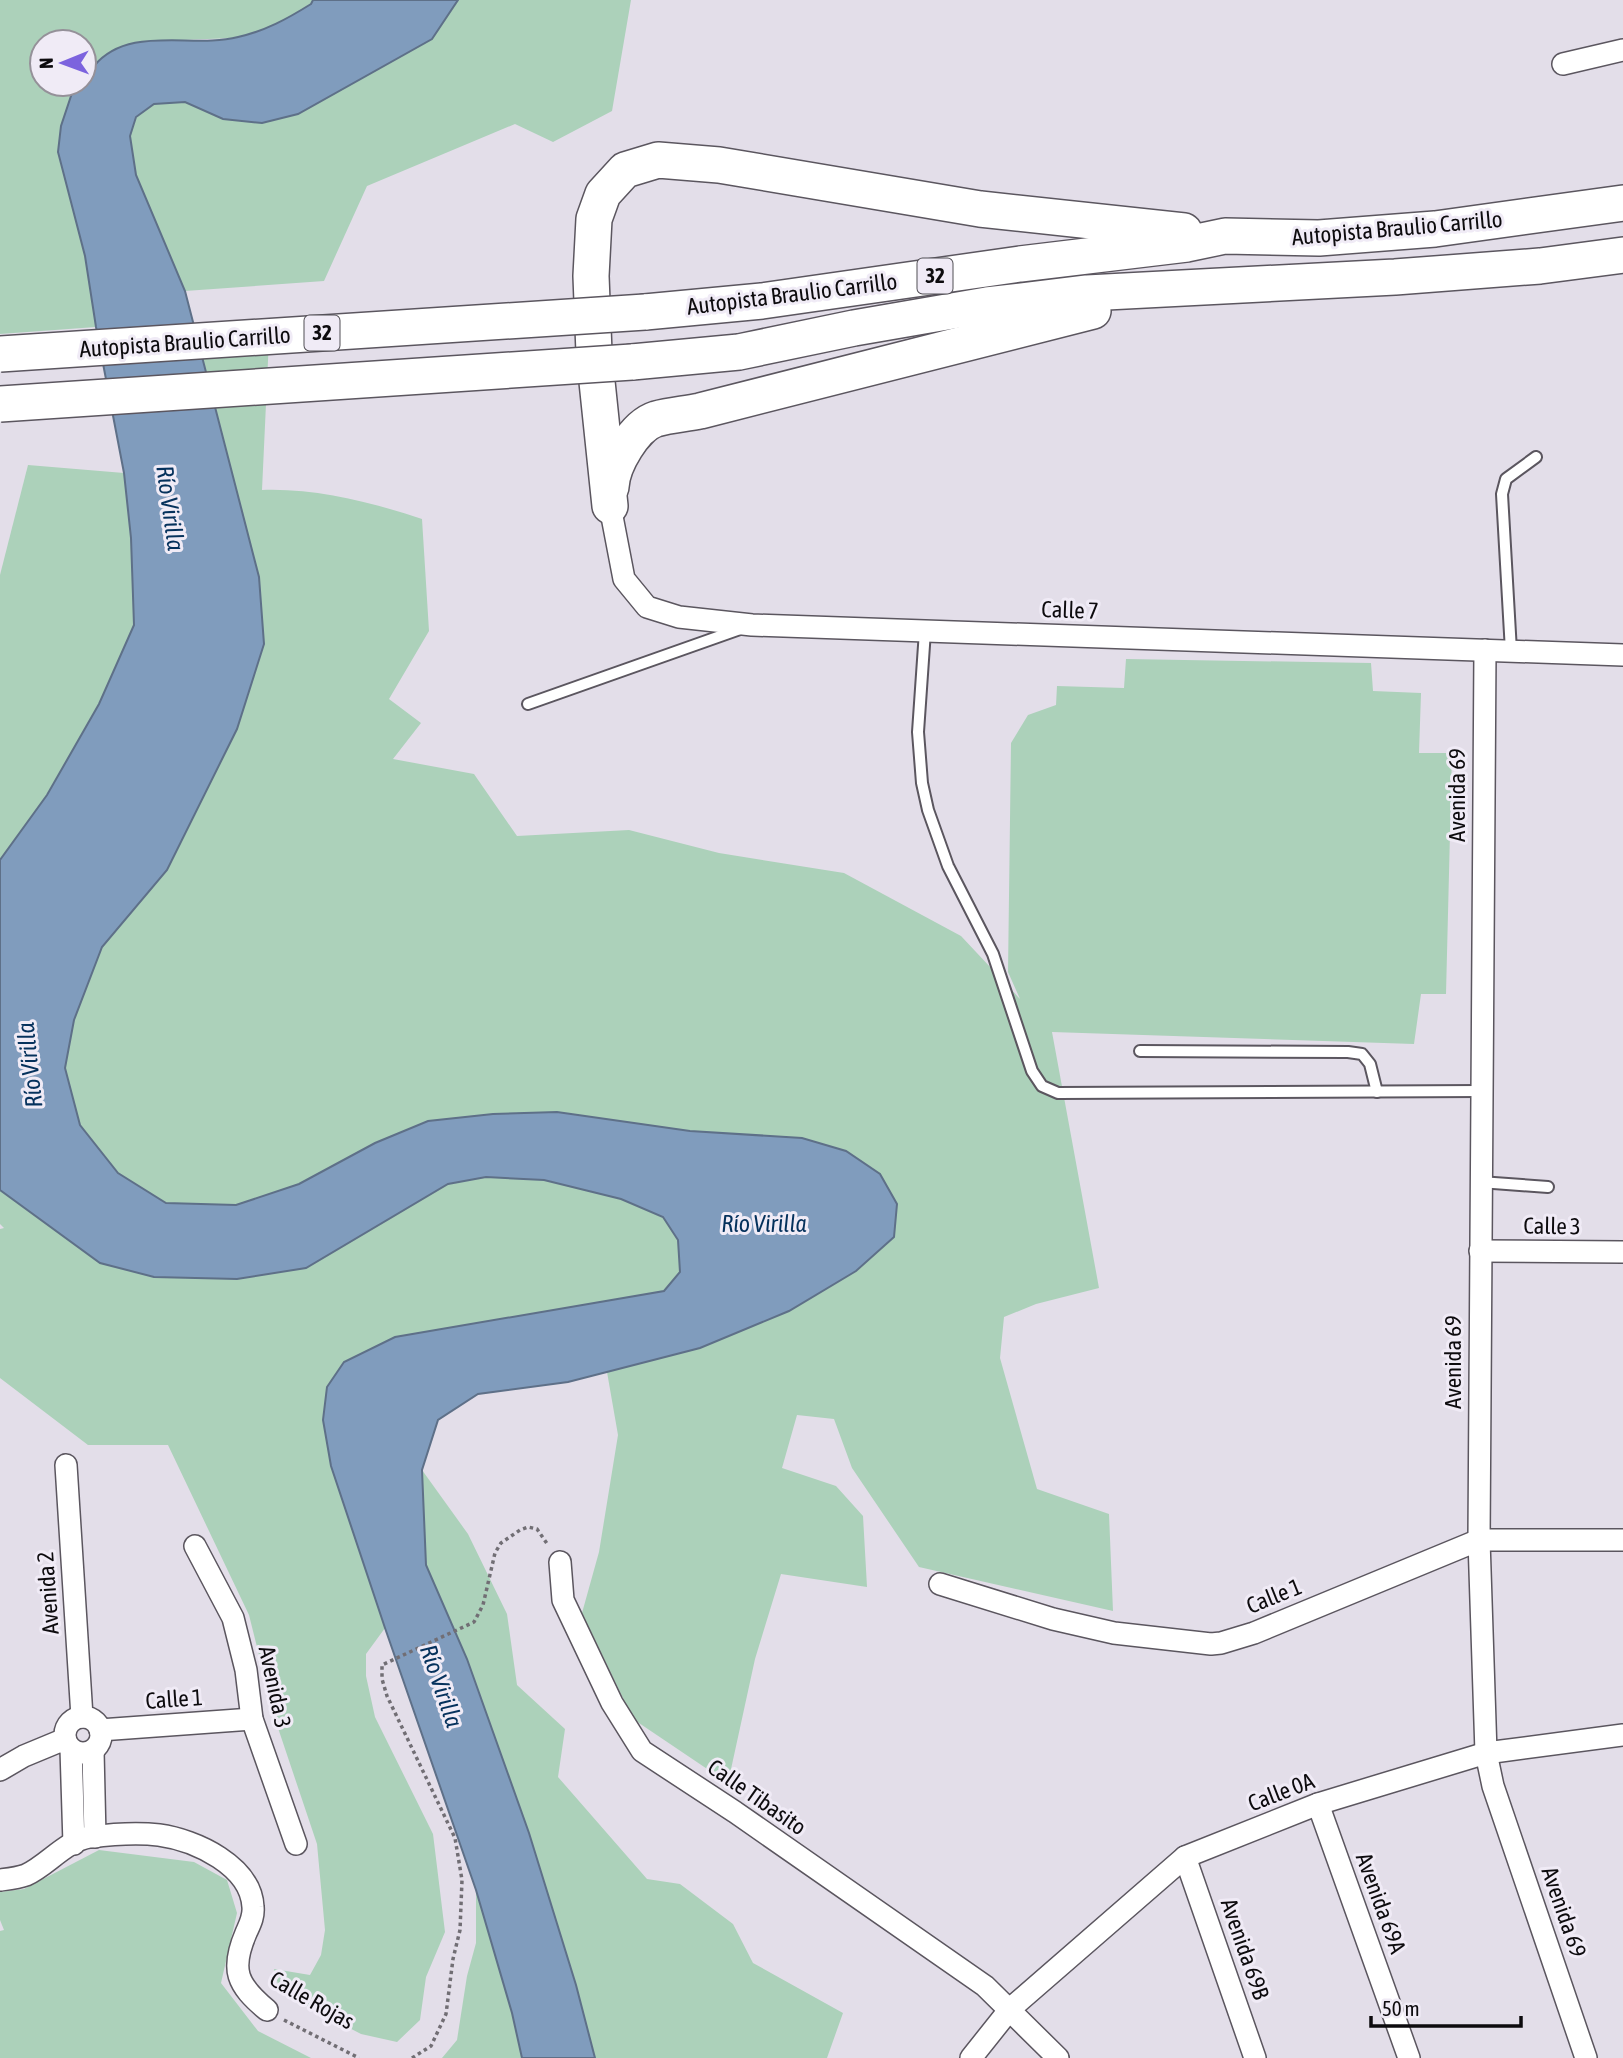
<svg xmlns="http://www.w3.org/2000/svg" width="1623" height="2058" font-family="'Asap Condensed',sans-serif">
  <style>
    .green { fill: #acd1ba }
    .water { fill: #809cbd; stroke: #5e7088; stroke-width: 2 }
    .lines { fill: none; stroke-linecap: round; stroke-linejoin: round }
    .service-casing { stroke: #5b565f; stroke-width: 14 }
    .minor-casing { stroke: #5b565f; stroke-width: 24 }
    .trunk-casing { stroke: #5b565f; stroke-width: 38 }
    .path { stroke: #716e74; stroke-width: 3.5; stroke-dasharray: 3.5 3.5; stroke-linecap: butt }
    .service { stroke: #fff; stroke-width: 10 }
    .minor { stroke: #fff; stroke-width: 21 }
    .trunk { stroke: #fff; stroke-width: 35 }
    .trunk-bridge-casing { stroke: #5b565f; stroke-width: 38; stroke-linecap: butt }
    .trunk-bridge { stroke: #fff; stroke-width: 35 }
    .labels { text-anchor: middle; stroke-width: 6; stroke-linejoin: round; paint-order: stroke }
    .shield { fill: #f0ebf6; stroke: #514e54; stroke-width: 2 }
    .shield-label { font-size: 21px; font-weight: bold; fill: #0d0b0e }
    .street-label { font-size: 23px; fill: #0d0b0e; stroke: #f0ebf6 }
    .water-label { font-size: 24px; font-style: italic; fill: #05315c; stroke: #f0ebf6 }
  </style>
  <rect width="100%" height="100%" fill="#e3dee9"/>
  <!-- green -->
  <g class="green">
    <path d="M0,0H313L311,4L275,26L235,38L180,40L98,61L84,79V42H42V84H80L72,93L85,256L96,327L0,334Z"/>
    <path d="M458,0H631L612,111L553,142L515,124L367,186L324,281L185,291L136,175L130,136L136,117L154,104L185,102L223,119L261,123L298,114L432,39Z"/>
    <path d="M269,339L262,490C315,488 371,502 422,519L429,631L389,699L421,723L393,759L474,774L517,836L629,830L719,853L844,873L961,936L1020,999L1008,972L1011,743L1028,715L1056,705L1057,686L1124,688L1126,659L1371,663L1373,691L1421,693L1419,753H1452L1446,994H1421L1414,1044L1052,1032L1099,1288L1036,1304L1004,1317L1000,1358L1037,1489L1109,1514L1113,1611L919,1567L852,1468L834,1419L797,1415L782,1468L836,1486L863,1516L867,1587L781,1574L755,1659L728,1783L633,1719L582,1613L599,1552L618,1435L607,1372L700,1348L789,1311L802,1138L691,1131L375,1143L299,1184L236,1205L166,1203L118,1173L80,1125L65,1068L74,1020L102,947L167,869L237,729L198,342Z"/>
    <path d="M28,465L124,473L131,538L134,625L99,704L47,795L0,860V575Z"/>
    <path d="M486,1177L544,1180L621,1199L663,1217L678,1240L680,1273L664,1291L395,1337L331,1466L385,1628L366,1654V1676L375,1717L433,1834L445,1932L426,1977L420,2020L397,2042L361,2034L280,1992L274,1969L310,1975L321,1955L325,1930L317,1844L275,1719L249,1615L168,1445H88L0,1378V1229L4,1228L0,1224V1190L101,1263L306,1268L448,1184Z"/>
    <path d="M422,1470L468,1534L507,1614L517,1685L565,1729L558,1777L647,1879L680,1884L733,1924L753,1963L843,2013L827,2058H595L576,1985L529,1833L467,1659L426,1565Z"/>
    <path d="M99,1850L194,1862L227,1880L237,1913L221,1983L258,2031L311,2058H0V1931L4,1930L0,1920V1892L24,1889Z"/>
    <path d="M476,1890L512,2013L522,2058H442L457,2040L467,1976L476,1943Z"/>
  </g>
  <!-- water -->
  <path class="water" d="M313,0H458L432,39L298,114L262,123L223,119L185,102L154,104L136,117L130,136L136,175L185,291L259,577L264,644L237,729L167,870L102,947L74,1020L65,1068L80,1125L118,1173L166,1203L236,1205L299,1184L375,1143L428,1121L493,1114L557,1112L690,1131L802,1138L846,1151L880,1174L897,1204L894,1237L856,1271L789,1311L700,1348L568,1382L478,1394L438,1420L422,1470L426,1565L467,1659L529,1833L576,1985L595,2058H522L512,2013L476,1890L385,1628L331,1466L323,1420L327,1387L344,1362L395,1337L664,1291L680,1272L678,1240L663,1217L621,1199L544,1180L486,1177L448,1184L306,1268L237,1279L154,1277L100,1263L0,1190V860L47,795L99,704L134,625L131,538L124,473L96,327L85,256L58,152L61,126L72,93L80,84H84C84,76 89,72 94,66C129,24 192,49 238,37C265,31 287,19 311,4Z"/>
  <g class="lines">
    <defs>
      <g id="service">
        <path d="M925,631L918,732L922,783L928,810L948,866L993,954L1032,1071L1042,1086L1058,1093L1481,1091"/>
        <path d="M1511,651L1502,494L1506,479L1536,457"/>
        <path d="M528,704L743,628"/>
        <path d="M1140,1051L1348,1052L1362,1054L1370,1064L1377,1092"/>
        <path d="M1480,1182L1548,1187"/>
      </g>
      <g id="minor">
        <path d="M1563,64L1623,50"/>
        <path d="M610,506L624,579L647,607L679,617L752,625L1623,655"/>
        <path d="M1485,650L1479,1540L1486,1753L1493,1786L1586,2058"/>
        <path d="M1480,1251L1623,1252"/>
        <path d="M66,1465L82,1717"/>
        <path d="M195,1546L233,1618L246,1670L252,1719L296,1844"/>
        <path d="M560,1562L563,1600L612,1703L642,1751L735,1812L985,1986L1058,2058"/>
        <path d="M940,1584L1053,1619L1114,1633L1211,1644L1221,1643L1254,1633L1479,1540H1623"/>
        <circle cx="83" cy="1735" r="18"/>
        <path d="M100,1730L252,1719"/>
        <path d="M71,1749L74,1844"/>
        <path d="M93,1751L95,1837"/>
        <path d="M0,1770L24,1756L65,1739"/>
        <path d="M1318,1804L1409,2058"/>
        <path d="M1185,1857L1255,2058"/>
        <path d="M0,1880C8,1879 18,1878 26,1875C48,1865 65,1841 90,1837C113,1834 136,1832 159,1835C196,1840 251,1866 253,1907C254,1917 250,1924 246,1933C230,1970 237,1985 267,2010"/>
        <path d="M971,2058L1010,2009L1185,1857L1318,1804L1486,1753L1623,1735"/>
      </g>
      <g id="trunk">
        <path d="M645,312L762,301L1020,264L1187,244L1225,236L1319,238L1435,229L1623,203"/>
        <path d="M632,362L739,352L854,328L987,305L1087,293L1395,277L1540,266L1623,255"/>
        <path d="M611,487C612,465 634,426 656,419C670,415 686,414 700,411L1093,311"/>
        <path d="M610,506L594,353L591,276L594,219L603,194L625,170L658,160L719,165L980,209L1184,231"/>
      </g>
    </defs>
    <!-- service casing -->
    <use href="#service" class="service-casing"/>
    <!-- minor casing -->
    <use href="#minor" class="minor-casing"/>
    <!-- trunk casing -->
    <use href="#trunk" class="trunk-casing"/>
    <!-- path -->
    <g class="path">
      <path d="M284,2020L359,2058"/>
      <path d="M412,2058L431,2046L446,2014L453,1959L460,1930L462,1880L455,1838L387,1696L382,1679V1665L474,1622L483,1605L495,1553L501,1543L520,1530L528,1527L537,1529L548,1545"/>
    </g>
    <!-- service -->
    <use href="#service" class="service"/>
    <!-- minor -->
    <use href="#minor" class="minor"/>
    <!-- trunk -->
    <use href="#trunk" class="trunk"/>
    <defs>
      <g id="trunk-bridge">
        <path d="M0,354L645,312"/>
        <path d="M0,404L632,362"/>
      </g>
    </defs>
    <!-- trunk-bridge casing -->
    <use href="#trunk-bridge" class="trunk-bridge-casing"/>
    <!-- trunk-bridge -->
    <use href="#trunk-bridge" class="trunk-bridge"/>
  </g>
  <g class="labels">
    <!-- shield labels -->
    <g class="shield">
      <rect x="917.5" y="258.5" width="35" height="35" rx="5"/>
      <rect x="304.5" y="315.5" width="35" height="35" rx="5"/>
    </g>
    <g class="shield-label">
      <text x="935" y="283">32</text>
      <text x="322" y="340">32</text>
    </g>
    <!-- street labels -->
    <g class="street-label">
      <text transform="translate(1397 228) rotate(-5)" y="8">Autopista Braulio Carrillo</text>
      <text transform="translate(792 294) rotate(-7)" y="8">Autopista Braulio Carrillo</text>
      <text transform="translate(185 342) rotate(-4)" y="8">Autopista Braulio Carrillo</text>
      <text transform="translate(1070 610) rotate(2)" y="8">Calle 7</text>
      <text transform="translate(1457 795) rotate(-90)" y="8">Avenida 69</text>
      <text transform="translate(1552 1226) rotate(1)" y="8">Calle 3</text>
      <text transform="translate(1453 1362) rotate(-90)" y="8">Avenida 69</text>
      <text transform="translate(48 1593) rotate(-94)" y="8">Avenida 2</text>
      <text transform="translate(1274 1596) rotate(-22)" y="8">Calle 1</text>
      <text transform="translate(275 1687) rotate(78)" y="8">Avenida 3</text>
      <text transform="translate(174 1699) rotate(-4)" y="8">Calle 1</text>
      <text transform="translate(1281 1792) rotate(-21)" y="8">Calle 0A</text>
      <text transform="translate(757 1797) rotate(35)" y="8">Calle Tibasito</text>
      <text transform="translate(1381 1903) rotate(70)" y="8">Avenida 69A</text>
      <text transform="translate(1564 1912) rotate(71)" y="8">Avenida 69</text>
      <text transform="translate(1245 1949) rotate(71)" y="8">Avenida 69B</text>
      <text transform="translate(312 2000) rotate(30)" y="8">Calle Rojas</text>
    </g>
    <!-- water labels -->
    <g class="water-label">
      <text transform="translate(170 508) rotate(82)" y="8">Río Virilla</text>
      <text transform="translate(30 1065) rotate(-96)" y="8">Río Virilla</text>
      <text x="764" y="1232">Río Virilla</text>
      <text transform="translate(441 1686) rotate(71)" y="8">Río Virilla</text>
    </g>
  </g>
  <!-- north arrow -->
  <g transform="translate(63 63) rotate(269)"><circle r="33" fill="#f0ebf6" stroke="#959199" stroke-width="2"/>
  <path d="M0-5L12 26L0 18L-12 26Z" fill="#7c63de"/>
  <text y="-10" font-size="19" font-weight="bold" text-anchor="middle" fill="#0d0b0e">N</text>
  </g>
  <!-- scale -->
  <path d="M1371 2016v10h150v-10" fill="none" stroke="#0d0b0e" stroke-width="3.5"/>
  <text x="1382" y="2016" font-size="21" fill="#0d0b0e" stroke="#f0ebf6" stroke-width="5" paint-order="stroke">50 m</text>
</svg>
